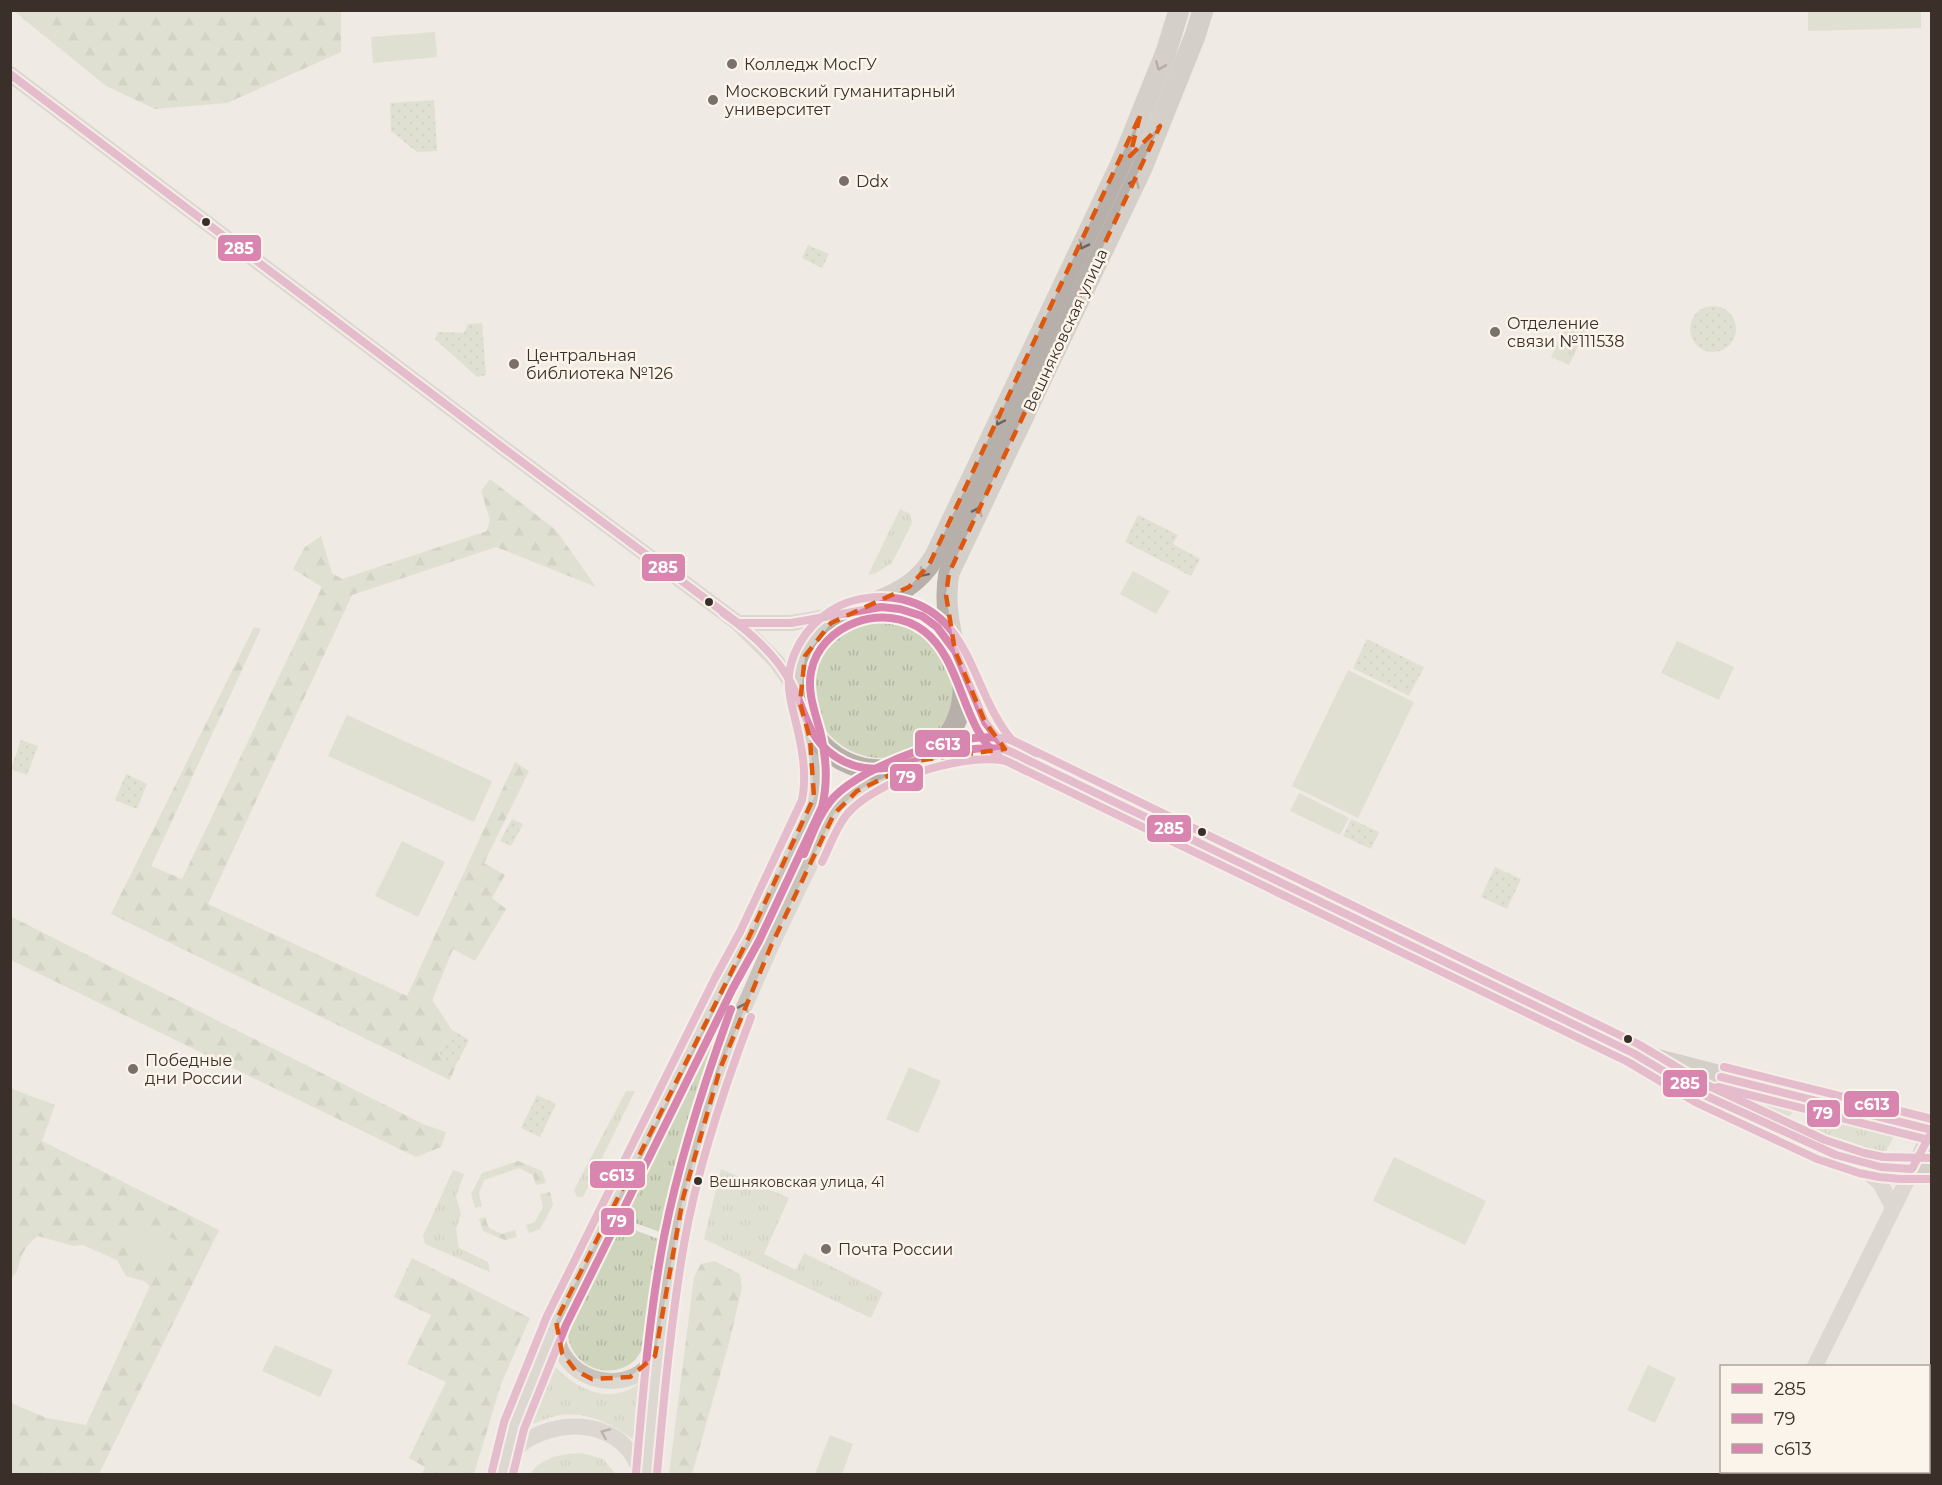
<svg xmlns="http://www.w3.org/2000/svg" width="1942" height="1485" font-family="Montserrat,sans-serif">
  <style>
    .grass { fill: url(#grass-tufts) }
    .forest { fill: url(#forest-firs) }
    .park { fill: url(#park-dots) }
    .pitch { fill: #cfd5bc }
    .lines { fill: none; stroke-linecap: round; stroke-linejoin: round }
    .minor { stroke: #c8c2bb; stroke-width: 16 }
    .major { stroke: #b7b0aa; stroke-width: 21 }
    .bus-1-casing { stroke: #fbf4eb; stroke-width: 12 }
    .bus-2-casing { stroke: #fbf4eb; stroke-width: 12 }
    .bus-3-casing { stroke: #fbf4eb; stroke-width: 12 }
    .bus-1 { stroke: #d885b0; stroke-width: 8 }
    .bus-2 { stroke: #d885b0; stroke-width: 8 }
    .bus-3 { stroke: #d885b0; stroke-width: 8 }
    .oneway { stroke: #6c635d }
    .oneway2 { stroke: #7a716b }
    .marked { fill: none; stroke: #df570d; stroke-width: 4.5; stroke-dasharray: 12 8; stroke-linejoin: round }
    .poi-dot { fill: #79706a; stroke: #fbf4eb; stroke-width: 2 }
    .bus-dot { fill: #3a2f29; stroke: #fbf4eb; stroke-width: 2 }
    .labels { text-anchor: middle; stroke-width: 5; stroke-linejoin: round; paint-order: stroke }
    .bus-label { font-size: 14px; fill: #3a2f29; stroke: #fbf4eb; text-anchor: start }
    .poi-label { font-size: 16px; fill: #3a2f29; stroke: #fbf4eb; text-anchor: start }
    .street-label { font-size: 16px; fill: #3a2f29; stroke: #fbf4eb }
    .line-badge { stroke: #fbf4eb; stroke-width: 2 }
    .badge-label { font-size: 16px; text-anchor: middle; font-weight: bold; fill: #fff }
  </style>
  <defs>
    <pattern id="grass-tufts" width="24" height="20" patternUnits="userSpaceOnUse" patternTransform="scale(1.5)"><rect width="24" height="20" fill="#cfd5bc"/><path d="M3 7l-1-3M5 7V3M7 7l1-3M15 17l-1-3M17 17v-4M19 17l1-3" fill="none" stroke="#b2b7a2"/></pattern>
    <pattern id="forest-firs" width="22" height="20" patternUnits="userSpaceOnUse" patternTransform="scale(1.5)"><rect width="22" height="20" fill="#cfd5bc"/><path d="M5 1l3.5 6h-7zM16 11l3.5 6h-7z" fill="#b2b7a2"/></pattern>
    <pattern id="park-dots" width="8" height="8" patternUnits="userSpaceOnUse" patternTransform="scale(1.5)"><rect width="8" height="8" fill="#cfd5bc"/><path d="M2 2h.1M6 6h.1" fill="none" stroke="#b2b7a2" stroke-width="1.8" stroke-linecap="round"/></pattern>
  </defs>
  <rect width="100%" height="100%" fill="#efeae3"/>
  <!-- grass -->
  <g class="grass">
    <path d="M1569,319L1587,328L1569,365L1551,357Z"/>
    <path d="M900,509L910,514L912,523L892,563L876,573L868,575Z"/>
    <circle cx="882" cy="687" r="71"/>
    <path d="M707,1035L715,1040L694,1109L663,1233L618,1217Z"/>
    <path d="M626,1091H635L583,1197H577L574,1190Z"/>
    <path d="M1739,1093L1789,1105L1792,1114L1784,1120L1737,1101L1735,1095Z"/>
    <path d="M1820,1111L1897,1131L1881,1160L1811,1134C1805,1124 1808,1114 1820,1111Z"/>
    <path d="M721,1169L789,1198L764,1254L796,1270L804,1253L883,1292L871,1318L704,1239Z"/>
    <path d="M453,1170L464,1174L456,1196L461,1214L456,1229L459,1248L488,1262L490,1272L425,1244L423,1236Z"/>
    <path d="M616,1223L661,1240L648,1331C646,1341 642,1352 635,1360C608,1385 564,1362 568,1327C571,1299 602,1248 616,1223Z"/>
    <path d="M551,1362C575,1390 612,1408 643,1380L637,1442C614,1425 588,1411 559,1415C548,1417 537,1424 527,1424Z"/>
    <path d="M581,1453L603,1459L616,1474H530C542,1457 561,1454 581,1453Z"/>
  </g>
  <!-- forest -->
  <g class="forest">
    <path d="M14,11H341V52L227,103L155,109L106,86Z"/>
    <path d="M490,479L556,530L596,587L496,547L352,595L208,904L407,996L515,762L529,771L484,863L505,875L492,898L506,909L475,961L453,949L432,1000L452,1030L438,1055L456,1065L450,1080L111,914L254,627L261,629L151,866L182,879L322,587L293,569L305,547L321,536L332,573L342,579L487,531L490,520L481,491Z"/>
    <path d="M10,916L423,1124L446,1132L441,1147L416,1157L11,960Z"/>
    <path d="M10,1088L55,1105L42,1141L219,1230L99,1474H11V1403L47,1418L86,1425L150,1286L144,1281L126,1276L117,1260L83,1245L73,1246L38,1236C33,1240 27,1245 24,1251C18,1261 20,1271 11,1278Z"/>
    <path d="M518,1161L542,1171L546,1183L536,1185L533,1175L519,1168L484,1180L479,1193L482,1206L475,1208L471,1194L482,1173Z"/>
    <path d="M550,1192L553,1205L540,1229L529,1233L526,1225L535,1222L543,1207L540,1194Z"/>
    <path d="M485,1217L489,1228L502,1234L515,1230L517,1237L505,1240L483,1231L479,1219Z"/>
    <path d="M412,1258L530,1318L501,1384L474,1474H422L425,1467L409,1458L446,1382L407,1364L431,1315L394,1297Z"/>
    <path d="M714,1261L740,1274L742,1288L729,1343L692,1474H669L694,1277L701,1264Z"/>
  </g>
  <!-- park -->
  <g class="park">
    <path d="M434,100L437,151L417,152L391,131L390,103Z"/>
    <path d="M808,245L829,254L822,268L802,258Z"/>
    <circle cx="1713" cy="329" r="23"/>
    <path d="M482,323L486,375L477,377L435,339L438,332L464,333L468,324Z"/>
    <path d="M1138,515L1178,535L1173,544L1200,559L1191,576L1125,542Z"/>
    <path d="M1367,639L1424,667L1409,696L1353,668Z"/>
    <path d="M21,740L38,746L27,775L11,769Z"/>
    <path d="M126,774L147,784L137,809L115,800Z"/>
    <path d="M512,819L523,824L511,846L500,841Z"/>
    <path d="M1351,819L1379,832L1371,849L1343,836Z"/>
    <path d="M1495,867L1521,879L1507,909L1481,897Z"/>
    <path d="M452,1030L469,1040L456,1065L438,1055Z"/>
    <path d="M537,1095L556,1104L540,1137L521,1128Z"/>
  </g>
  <!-- pitch -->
  <g class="pitch">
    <path d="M1808,11H1921V28L1808,31Z"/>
    <path d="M435,32L437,57L373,63L371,37Z"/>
    <path d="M1133,571L1170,591L1156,614L1120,594Z"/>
    <path d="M1677,641L1734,667L1719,700L1661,673Z"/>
    <path d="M1348,670L1414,702L1358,818L1292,786Z"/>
    <path d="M347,715L492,781L474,822L328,756Z"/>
    <path d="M1299,793L1349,818L1340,835L1290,811Z"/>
    <path d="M402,841L445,862L418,917L375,896Z"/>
    <path d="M909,1067L941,1081L918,1133L886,1119Z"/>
    <path d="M1394,1157L1486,1201L1465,1245L1373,1201Z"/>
    <path d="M136,1220L179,1242L165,1267L123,1245Z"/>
    <path d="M275,1345L333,1370L320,1397L262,1371Z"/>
    <path d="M1648,1365L1676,1378L1655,1423L1627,1410Z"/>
    <path d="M830,1435L853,1444L842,1474H815Z"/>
  </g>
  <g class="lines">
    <!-- minor -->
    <g class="minor">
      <path d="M10,74L506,450L738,623L776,661L790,681L800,703"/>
      <path d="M738,623H791L845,614"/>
      <path d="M1858,1164L1880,1183L1893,1207"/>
      <path d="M556,1322C557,1333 557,1345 563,1354C583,1389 643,1392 657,1350"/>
      <path d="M1815,1366L1932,1130"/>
      <path d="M508,1460C513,1454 517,1447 524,1442C565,1415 626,1422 641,1474"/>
      <path d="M502,1474L514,1426L556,1321L724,983L749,937L812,803C819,776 812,745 805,719"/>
      <path d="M646,1474L659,1340L674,1241L683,1198L720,1069L738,1021L771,946L834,814L857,791L904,766"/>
      <path d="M1762,1474L1764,1472"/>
    </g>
    <!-- major -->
    <g class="major">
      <circle cx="881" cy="688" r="82"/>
      <path d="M857,610C890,596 916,589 935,556L1123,159L1166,52L1179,10"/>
      <path d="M955,651C949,625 944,600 949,573L1142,168L1195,36L1203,10"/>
      <path d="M961,668L985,722L1005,749L1633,1053L1702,1094L1722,1104C1769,1125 1831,1160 1881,1167C1897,1170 1915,1169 1932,1168"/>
      <path d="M925,759L979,750L1005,749"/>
      <path d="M1659,1060L1932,1130"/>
    </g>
    <defs>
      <g id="bus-1">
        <path d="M10,74L506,450L738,623H791L881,607L900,609L922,616L937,627L955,651L985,722L1005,749L1633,1053L1702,1094L1836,1155L1881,1167L1912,1169L1932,1131"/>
        <path d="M723,613C749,631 774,653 790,681C808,713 805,742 845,762C874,776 901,765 929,757C950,752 981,746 1002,749C1012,751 1022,757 1031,762"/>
        <path d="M1721,1077L1932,1130"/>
      </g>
      <g id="bus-2">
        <path d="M822,862C830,846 836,827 848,813C877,781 958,754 1001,760C1010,761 1018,767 1026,771"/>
        <path d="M1718,1087L1929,1140"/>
        <path d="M513,1474L524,1429L566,1325L733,988L759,941L822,807C828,783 826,755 820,731C815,712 807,692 811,672C820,624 884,601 924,631C963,661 961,727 1000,758L1628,1062L1697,1103L1817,1159L1859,1173L1879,1177L1900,1179H1932"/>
        <path d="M657,1474C664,1397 671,1320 684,1244C697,1169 724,1088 751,1017"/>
      </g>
      <g id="bus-3">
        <path d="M804,854C812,835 819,813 834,797C867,764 960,729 1007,739C1017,742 1027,748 1036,753"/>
        <path d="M1724,1067L1932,1119"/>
        <path d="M492,1471L504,1422L547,1316L715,978L740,932L802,800C806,781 804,760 800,741C796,718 787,697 789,674C793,645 813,619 839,606C857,597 881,595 901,599C973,615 971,692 1012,740L1638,1044L1707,1085L1825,1140L1864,1153L1883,1157L1931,1158"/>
        <path d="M636,1473C643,1394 649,1315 664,1237C679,1160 704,1083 731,1009"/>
      </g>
    </defs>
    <!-- bus-1 casing -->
    <use href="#bus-1" class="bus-1-casing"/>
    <!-- bus-2 casing -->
    <use href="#bus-2" class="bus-2-casing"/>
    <!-- bus-3 casing -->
    <use href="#bus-3" class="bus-3-casing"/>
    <!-- bus-1 -->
    <use href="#bus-1" class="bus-1"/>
    <!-- bus-2 -->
    <use href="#bus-2" class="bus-2"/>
    <!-- bus-3 -->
    <use href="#bus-3" class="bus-3"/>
  </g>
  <!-- one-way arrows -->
  <defs><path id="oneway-chevron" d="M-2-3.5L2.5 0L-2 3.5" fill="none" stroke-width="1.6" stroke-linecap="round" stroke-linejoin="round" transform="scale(1.5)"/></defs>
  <g class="oneway">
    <use href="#oneway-chevron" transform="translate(1160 66) rotate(112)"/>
    <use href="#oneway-chevron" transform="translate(1135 183) rotate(-65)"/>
    <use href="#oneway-chevron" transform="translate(1083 245) rotate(116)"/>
    <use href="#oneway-chevron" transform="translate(999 421) rotate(115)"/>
    <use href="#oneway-chevron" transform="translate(978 511) rotate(-64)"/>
    <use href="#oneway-chevron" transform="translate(923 573) rotate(131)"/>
  </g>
  <g class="oneway2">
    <use href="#oneway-chevron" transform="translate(744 1007) rotate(-66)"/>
    <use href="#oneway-chevron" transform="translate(605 1433) rotate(-157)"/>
  </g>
  <!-- marked area -->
  <path d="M0 0H1942V1485H0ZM1140,116L1130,156L1160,126L949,573L946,595L955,651L985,722L1005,749L921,760L857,791L834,814L771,946L720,1069L683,1198L655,1356L630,1377L592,1379L575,1370L562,1353L556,1321L749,937L814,797L810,739L800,703L805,656L831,623L909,587L929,565Z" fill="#efeae3" fill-opacity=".55" fill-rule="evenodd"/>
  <path class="marked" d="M1140,116L1130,156L1160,126L949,573L946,595L955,651L985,722L1005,749L921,760L857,791L834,814L771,946L720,1069L683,1198L655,1356L630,1377L592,1379L575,1370L562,1353L556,1321L749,937L814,797L810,739L800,703L805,656L831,623L909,587L929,565Z"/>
  <!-- markers -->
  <g class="poi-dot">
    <circle cx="732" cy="64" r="6"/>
    <circle cx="713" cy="100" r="6"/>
    <circle cx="844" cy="181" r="6"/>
    <circle cx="1495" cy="332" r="6"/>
    <circle cx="514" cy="364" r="6"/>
    <circle cx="133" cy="1069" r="6"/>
    <circle cx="826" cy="1249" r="6"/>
  </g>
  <g class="bus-dot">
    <circle cx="206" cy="222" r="5"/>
    <circle cx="709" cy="602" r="5"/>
    <circle cx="1202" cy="832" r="5"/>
    <circle cx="1628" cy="1039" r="5"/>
    <circle cx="698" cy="1181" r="5"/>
  </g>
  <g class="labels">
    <!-- bus labels -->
    <g class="bus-label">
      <text x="709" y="1187">Вешняковская улица, 41</text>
    </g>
    <!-- poi labels -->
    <g class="poi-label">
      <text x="744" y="70">Колледж МосГУ</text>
      <text x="725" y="97">Московский гуманитарный<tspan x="725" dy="18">университет</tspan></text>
      <text x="856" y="187">Ddx</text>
      <text x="1507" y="329">Отделение<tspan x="1507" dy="18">связи №111538</tspan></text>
      <text x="526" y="361">Центральная<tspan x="526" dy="18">библиотека №126</tspan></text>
      <text x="145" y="1066">Победные<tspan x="145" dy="18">дни России</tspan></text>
      <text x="838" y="1255">Почта России</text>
    </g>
    <!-- street labels -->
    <g class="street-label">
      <text transform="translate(1065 330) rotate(-65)" y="6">Вешняковская улица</text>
    </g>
  </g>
  <g class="line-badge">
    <rect x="217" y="234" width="45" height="28" rx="6" fill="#d885b0"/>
    <rect x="641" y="553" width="45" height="29" rx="6" fill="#d885b0"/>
    <rect x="914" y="729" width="57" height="29" rx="6" fill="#d885b0"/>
    <rect x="889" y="763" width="35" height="29" rx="6" fill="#d885b0"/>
    <rect x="1146" y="814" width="46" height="29" rx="6" fill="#d885b0"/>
    <rect x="1662" y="1069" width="46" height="29" rx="6" fill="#d885b0"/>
    <rect x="1843" y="1090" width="57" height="28" rx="6" fill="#d885b0"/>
    <rect x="1806" y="1099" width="35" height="29" rx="6" fill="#d885b0"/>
    <rect x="589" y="1160" width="57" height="29" rx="6" fill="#d885b0"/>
    <rect x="600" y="1207" width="35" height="29" rx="6" fill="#d885b0"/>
  </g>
  <g class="badge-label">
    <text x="239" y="254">285</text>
    <text x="663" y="573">285</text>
    <text x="943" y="750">с613</text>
    <text x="906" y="783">79</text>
    <text x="1169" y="834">285</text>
    <text x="1685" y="1089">285</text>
    <text x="1872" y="1110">с613</text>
    <text x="1823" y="1119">79</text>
    <text x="617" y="1181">с613</text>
    <text x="617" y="1227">79</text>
  </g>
  <!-- border -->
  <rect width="1942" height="1485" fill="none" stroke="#3a2f29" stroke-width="24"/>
  <!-- legend -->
  <rect x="1720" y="1365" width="210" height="108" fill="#fbf4eb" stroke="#aea59d" stroke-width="1.5"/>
  <rect x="1732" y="1384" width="30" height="9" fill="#d885b0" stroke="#aea59d" stroke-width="1.5"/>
  <text x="1774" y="1395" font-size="18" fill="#3a2f29">285</text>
  <rect x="1732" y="1414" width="30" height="9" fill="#d885b0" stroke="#aea59d" stroke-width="1.5"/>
  <text x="1774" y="1425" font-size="18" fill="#3a2f29">79</text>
  <rect x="1732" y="1444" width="30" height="9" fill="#d885b0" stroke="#aea59d" stroke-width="1.5"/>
  <text x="1774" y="1455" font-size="18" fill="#3a2f29">с613</text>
</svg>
